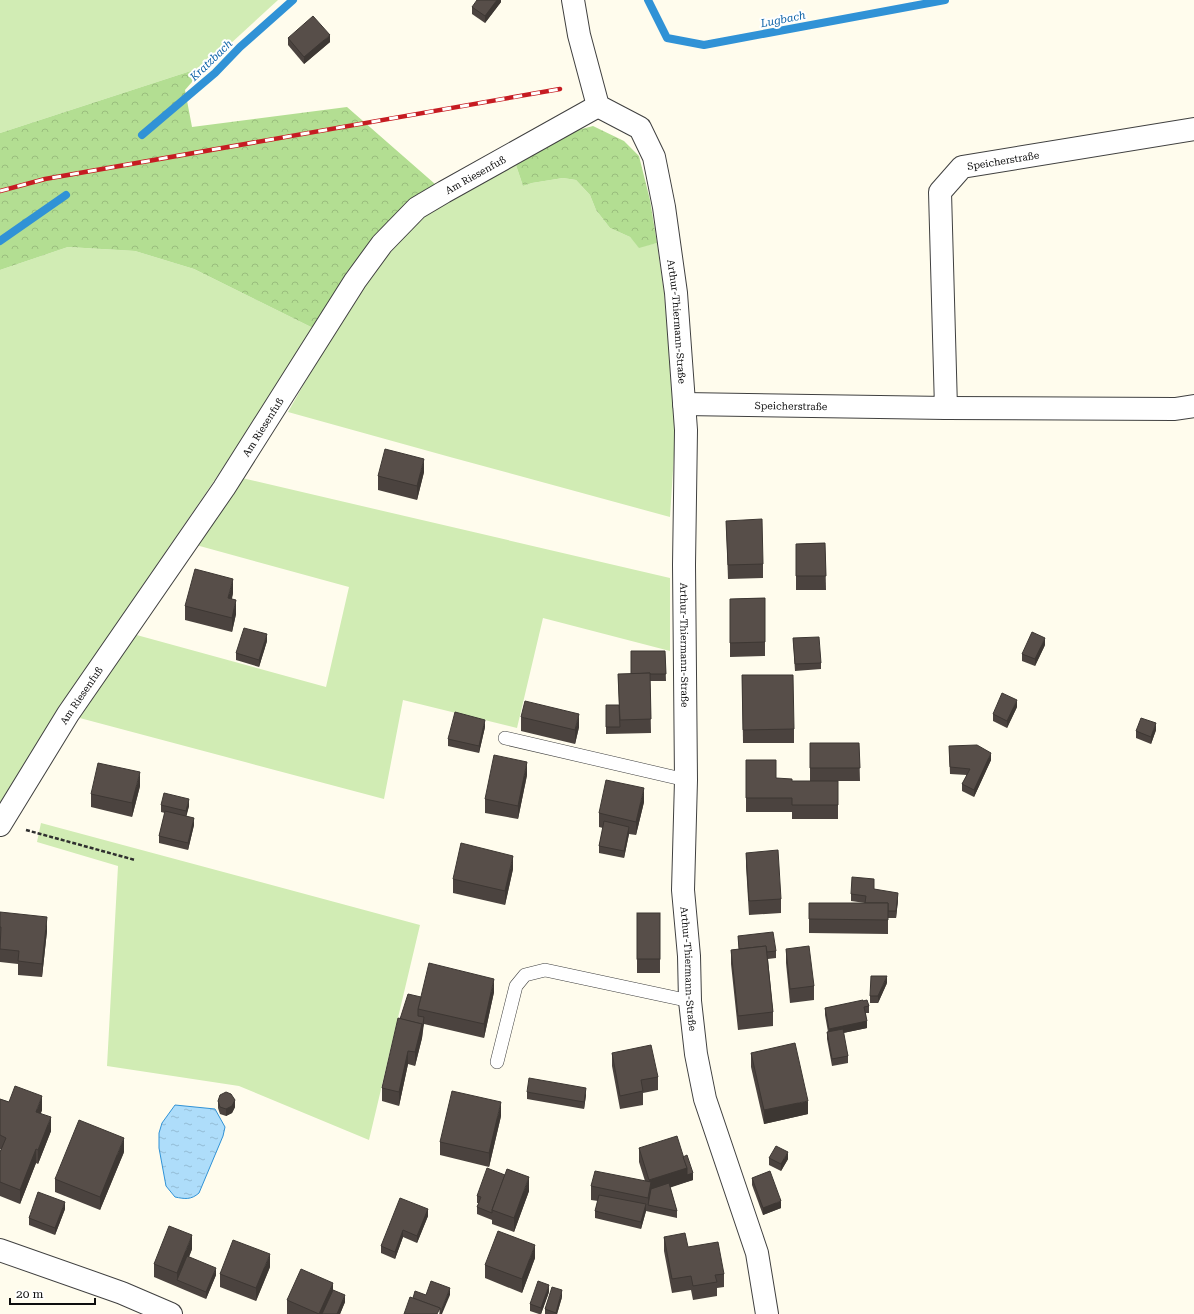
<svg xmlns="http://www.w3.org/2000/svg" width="1194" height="1314" font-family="'Roboto Serif',serif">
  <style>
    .grass { fill: #d1ecb4 }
    .forest { fill: url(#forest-crowns) }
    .water { fill: url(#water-ripples); stroke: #3092d6 }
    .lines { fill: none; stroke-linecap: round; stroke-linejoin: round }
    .stream { stroke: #3092d6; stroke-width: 8 }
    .service-casing { stroke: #404040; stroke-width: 14 }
    .minor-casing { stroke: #404040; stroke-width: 24 }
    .path { stroke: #2f2f2f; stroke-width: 2.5; stroke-dasharray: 4 2; stroke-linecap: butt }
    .service { stroke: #fff; stroke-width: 13 }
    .minor { stroke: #fff; stroke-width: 22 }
    .rail-casing { stroke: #c61c22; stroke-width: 4.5 }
    .rail { stroke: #fff; stroke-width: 3; stroke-dasharray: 9; stroke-linecap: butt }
    .wall { fill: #4b433f }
    .shaded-wall { fill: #3d3733 }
    .building { fill: #574e49; stroke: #3d3733 }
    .labels { text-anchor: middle; stroke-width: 4; stroke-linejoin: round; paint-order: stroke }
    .street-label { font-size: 10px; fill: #0d0d0d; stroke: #fff }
    .water-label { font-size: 11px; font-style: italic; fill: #0e63a7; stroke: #fff }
  </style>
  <defs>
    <pattern id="forest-crowns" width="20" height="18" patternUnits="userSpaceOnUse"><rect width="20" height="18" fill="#b3de92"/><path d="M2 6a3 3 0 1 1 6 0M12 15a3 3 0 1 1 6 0" fill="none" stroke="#99bd7d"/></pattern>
    <pattern id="water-ripples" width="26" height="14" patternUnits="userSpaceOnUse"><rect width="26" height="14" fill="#aeddfa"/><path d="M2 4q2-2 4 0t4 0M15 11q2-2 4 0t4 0" fill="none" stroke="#94bcd5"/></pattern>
  </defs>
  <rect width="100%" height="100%" fill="#fffced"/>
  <!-- grass -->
  <g class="grass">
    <path d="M0,0H278L206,66L0,133Z"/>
    <path d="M515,162L523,186L532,183L563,178L576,180L590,195L596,210L610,228L630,237L639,247L657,243L664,292L676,423L670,517L450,457L288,412L329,340L366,282L391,250L416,220Z"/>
    <path d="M68,247L135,251L194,269L315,329L212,484L57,711L0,805V270Z"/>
    <path d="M242,478L670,578V651L543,618L517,728L403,700L384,799L76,717L133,634L326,687L349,587L196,545Z"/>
    <path d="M41,823L420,925L369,1140L239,1086L107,1066L118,866L37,842Z"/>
  </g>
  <!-- forest -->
  <g class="forest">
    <path d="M206,66L185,90L192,127L347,107L435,184L408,201L376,235L347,272L315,329L194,269L135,251L68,247L0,270V133Z"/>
    <path d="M593,126L624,141L639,156L650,200L657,243L639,248L630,237L610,228L596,210L590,195L576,180L563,178L532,183L523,186L515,162L570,132Z"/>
  </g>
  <!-- water -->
  <path class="water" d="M175,1105L215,1109L225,1127L223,1136L199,1193C191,1200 185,1199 175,1197L166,1186L159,1148V1133L162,1123Z"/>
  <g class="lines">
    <!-- stream -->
    <g class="stream">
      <path d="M648,0L667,38L704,45L945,0"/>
      <path d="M142,135L215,73L240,47L293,0"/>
      <path d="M0,241L66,195"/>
    </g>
    <defs>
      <g id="service">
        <path d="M505,738L686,780"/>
        <path d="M497,1062L516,986L525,975L545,970L690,1001"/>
      </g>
      <g id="minor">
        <path id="s1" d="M573,0L579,35L598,106L640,128L654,157L664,207L676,293L686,430L684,565L686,780L683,890L689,956L690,1001L696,1054L705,1099L757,1253L767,1314"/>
        <path id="s2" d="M684,404L946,408L940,192L962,167L1194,129"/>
        <path d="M946,408L1175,409L1194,406"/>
        <path id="s3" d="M0,825L68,714L224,488L355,281L382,244L417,208L444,192L598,106"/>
        <path d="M0,1250L122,1293L171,1314"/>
      </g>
    </defs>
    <!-- service casing -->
    <use href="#service" class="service-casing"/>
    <!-- minor casing -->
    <use href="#minor" class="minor-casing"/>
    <!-- path -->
    <path class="path" d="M26,830L135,860"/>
    <!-- service -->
    <use href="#service" class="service"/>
    <!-- minor -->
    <use href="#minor" class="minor"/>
    <defs>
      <path id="rail" d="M0,191L45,179L560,89"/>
    </defs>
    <!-- rail casing -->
    <use href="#rail" class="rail-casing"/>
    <!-- rail -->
    <use href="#rail" class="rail"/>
  </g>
  <!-- wall -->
  <g class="wall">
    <path d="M501,0V2L485,23L472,14V7Z"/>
    <path d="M288,38L330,42L304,64L288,45Z"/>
    <path d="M424,472L417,500L378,490V476Z"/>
    <path d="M726,521L763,564V578L728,579Z"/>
    <path d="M825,543L826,590H796V544Z"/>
    <path d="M233,593L232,599L236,614L232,632L185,620V606Z"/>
    <path d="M765,598V656L730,657V599Z"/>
    <path d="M793,638L821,663V669L795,671Z"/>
    <path d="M267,641L259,667L236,660V653Z"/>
    <path d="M1045,645L1035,666L1022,661V654Z"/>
    <path d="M665,651L666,681H650L651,733L606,734V705H619L618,674H631Z"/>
    <path d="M742,675L794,729V743H743Z"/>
    <path d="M1017,707L1007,728L993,721V714Z"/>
    <path d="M521,717L579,727L575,744L521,731Z"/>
    <path d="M485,727L479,753L448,746V739Z"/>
    <path d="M1156,730L1151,744L1136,738V731Z"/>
    <path d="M810,743H859L860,781H838V819H792V812H746V760L776,778L792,781H810Z"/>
    <path d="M949,746L991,760L974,797L962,791V784L967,775L950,774Z"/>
    <path d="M527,775L518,819L485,813V799Z"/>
    <path d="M140,786L132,817L91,807V794Z"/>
    <path d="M644,802L636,835L629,834L624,858L599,853V846L603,828L599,827V813Z"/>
    <path d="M161,805L189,806L186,816L194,825L188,850L159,843V836L165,813L161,812Z"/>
    <path d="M746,853L781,899V913L749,915L746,866Z"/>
    <path d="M513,869L505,905L453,893V879Z"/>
    <path d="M874,889L898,900L896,918H888V934L809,933V903H865L851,901V894Z"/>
    <path d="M0,912L47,931L42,977L18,975V964L0,962Z"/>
    <rect x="637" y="913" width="23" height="60"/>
    <path d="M738,936L776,951V958L768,959L773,1012V1026L738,1030L731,964V950L739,949Z"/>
    <path d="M786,949L814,986V1000L790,1003L786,963Z"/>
    <path d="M887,983L878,1003H870V996Z"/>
    <path d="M494,992L484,1038L424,1024L422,1038L415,1066L408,1064L399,1106L382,1101V1088L400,1019L421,997Z"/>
    <path d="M863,1001L869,1006V1013H866L867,1028L843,1033L848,1056V1063L832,1066L827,1039V1032H828L825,1015V1008Z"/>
    <path d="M612,1053L658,1077V1090L643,1093V1105L620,1109L612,1066Z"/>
    <path d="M751,1053L808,1114L764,1124L751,1067Z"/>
    <path d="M527,1092L586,1095L584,1109L527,1099Z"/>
    <path d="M0,1099L9,1102L42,1110L41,1113L51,1131L38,1164L36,1163L20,1204L0,1196V1152L1,1149H0Z"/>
    <path d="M218,1101L235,1107L232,1113L226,1116L220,1114L218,1108Z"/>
    <path d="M501,1116L489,1167L440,1155V1142Z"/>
    <path d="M639,1148L683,1157L693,1180L670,1187L677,1211V1218L646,1211L641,1229L595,1218V1211L598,1201L591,1200V1186L645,1181L639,1162Z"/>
    <path d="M124,1152L100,1210L55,1192V1179Z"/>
    <path d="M769,1158L788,1159L781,1171L769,1165Z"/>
    <path d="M752,1178L781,1208L763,1215L752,1185Z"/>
    <path d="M529,1191L514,1232L492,1224V1220L477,1214V1207L479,1203H477V1196Z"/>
    <path d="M65,1209L55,1235L29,1225V1218Z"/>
    <path d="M428,1209V1216L417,1243L403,1237L395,1259L381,1253V1246Z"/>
    <path d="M664,1237L688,1247L724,1274V1287L717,1288V1296L693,1300L691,1290L672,1293L664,1251Z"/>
    <path d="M192,1249L189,1257L216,1275L206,1299L154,1277V1264Z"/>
    <path d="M535,1258L522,1293L485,1278V1265Z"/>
    <path d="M270,1267L256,1301L220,1287V1274Z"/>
    <path d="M333,1290L345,1302L340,1314H287V1300Z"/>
    <path d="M549,1292L541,1314H539L530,1311V1304Z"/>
    <path d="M562,1297L557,1314H545V1309Z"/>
  </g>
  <!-- shaded-wall -->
  <g class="shaded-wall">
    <path d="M497,0H501V2L485,23V16Z"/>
    <path d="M330,35V42L304,64V57Z"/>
    <path d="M424,459V472L417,500V486Z"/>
    <path d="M233,579V593L228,612V598Z"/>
    <path d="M236,600V614L232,632V618Z"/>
    <path d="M267,634V641L259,667V660Z"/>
    <path d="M1045,638V645L1035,666V659Z"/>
    <path d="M1017,700V707L1007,728V721Z"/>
    <path d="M579,714V727L575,744V730Z"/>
    <path d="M485,720V727L479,753V746Z"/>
    <path d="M1156,723V730L1151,744V737Z"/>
    <path d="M991,753V760L974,797V790Z"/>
    <path d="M527,762V775L518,819V806Z"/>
    <path d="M140,772V786L132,817V803Z"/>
    <path d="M644,788V802L636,835V822Z"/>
    <path d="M189,799V806L186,818V811Z"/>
    <path d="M194,818V825L188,850V843Z"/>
    <path d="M629,827V834L624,858V851Z"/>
    <path d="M513,856V869L505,905V891Z"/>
    <path d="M898,893V900L896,918V911Z"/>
    <path d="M47,917V931L42,977V964Z"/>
    <path d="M887,976V983L878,1003V996Z"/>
    <path d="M494,979V992L484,1038V1024Z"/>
    <path d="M424,1017L422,1038L415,1066V1052Z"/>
    <path d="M867,1021V1028L829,1036V1029Z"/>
    <path d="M408,1051V1064L399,1106V1092Z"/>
    <path d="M586,1088V1095L584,1109V1102Z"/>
    <path d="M42,1096V1110L36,1125V1112Z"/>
    <path d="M235,1100V1107L232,1113L226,1116V1109Z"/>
    <path d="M808,1101V1114L764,1124V1110Z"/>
    <path d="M501,1102V1116L489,1167V1153Z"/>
    <path d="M51,1117V1131L38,1164V1150Z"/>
    <path d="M124,1138V1152L100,1210V1197Z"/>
    <path d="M36,1149V1163L20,1204V1190Z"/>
    <path d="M788,1152V1159L781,1171V1164Z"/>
    <path d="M687,1168L693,1173V1180L651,1194L648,1205V1198L649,1190V1180Z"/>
    <path d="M529,1177V1191L514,1232V1218Z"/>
    <path d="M781,1201V1208L763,1215V1208Z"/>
    <path d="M65,1202V1209L55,1235V1228Z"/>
    <path d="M646,1204V1211L641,1229V1222Z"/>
    <path d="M428,1209V1216L417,1243V1236Z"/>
    <path d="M403,1230V1237L395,1259V1252Z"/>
    <path d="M192,1235V1249L179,1281L177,1280V1273Z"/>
    <path d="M535,1245V1258L522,1293V1279Z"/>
    <path d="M270,1254V1267L256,1301V1288Z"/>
    <path d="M216,1268V1275L206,1299V1292Z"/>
    <path d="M333,1283V1297L325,1314H319Z"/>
    <path d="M549,1285V1292L541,1314V1308Z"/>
    <path d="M450,1288V1295L442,1314H440Z"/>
    <path d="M562,1290V1297L557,1314H556Z"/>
    <path d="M345,1295V1302L340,1314H337Z"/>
  </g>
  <!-- building -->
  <g class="building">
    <path d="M477,0H497L485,16L472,7Z"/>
    <path d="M313,16L330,35L304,57L288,38Z"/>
    <path d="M385,449L424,459L417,486L378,476Z"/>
    <path d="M762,519L763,564L728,565L726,521Z"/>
    <path d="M825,543L826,576H796V544Z"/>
    <path d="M195,569L233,579L228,598L236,600L232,618L185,606Z"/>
    <path d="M765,598V642L730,643V599Z"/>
    <path d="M244,628L267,634L259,660L236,653Z"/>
    <path d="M1032,632L1045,638L1035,659L1022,654Z"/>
    <path d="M819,637L821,663L795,664L793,638Z"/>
    <path d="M631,651H665L666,674H650V673L631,674Z"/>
    <path d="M650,673L651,719L620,720L618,674Z"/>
    <path d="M742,675H793L794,729L743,730Z"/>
    <path d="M1002,693L1017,700L1007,721L993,714Z"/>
    <path d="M525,701L579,714L575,730L521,717Z"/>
    <path d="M606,705H619L620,727H606Z"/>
    <path d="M455,712L485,720L479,746L448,739Z"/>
    <path d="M1141,718L1156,723L1151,737L1136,731Z"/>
    <path d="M810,743H859L860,768H810Z"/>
    <path d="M977,745L991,753L974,790L962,784L970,769L950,767L949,746Z"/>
    <path d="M494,755L527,762L518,806L485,799Z"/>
    <path d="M746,760H776V778L792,779V781H838V805H792V798H746Z"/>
    <path d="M98,763L140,772L132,803L91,794Z"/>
    <path d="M606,780L644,788L636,822L599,813Z"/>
    <path d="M164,793L189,799L186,811L161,805Z"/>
    <path d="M165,811L194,818L188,843L159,836Z"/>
    <path d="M604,821L629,827L624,851L599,846Z"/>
    <path d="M461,843L513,856L505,891L453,879Z"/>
    <path d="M778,850L781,899L749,901L746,853Z"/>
    <path d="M852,877L874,879V889L898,893L896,911H888V903H865L866,896L851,894Z"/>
    <path d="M809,903H888V920L809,919Z"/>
    <path d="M0,912L47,917L42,964L18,961L19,951L0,949L1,927H0Z"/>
    <rect x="637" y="913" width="23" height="46"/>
    <path d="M773,932L776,951L767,952L766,946L739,949L738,936Z"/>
    <path d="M766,946L773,1012L738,1016L731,950Z"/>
    <path d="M809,946L814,986L790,989L786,949Z"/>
    <path d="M429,963L494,979L484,1024L418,1009Z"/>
    <path d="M871,976H887L878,996H870Z"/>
    <path d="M408,994L421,997L418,1009V1016L424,1017L422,1031V1024L400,1019Z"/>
    <path d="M863,1000V1001L867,1000L869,1006L864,1007L867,1021L829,1029L825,1008Z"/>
    <path d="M398,1018L422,1024L415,1052L408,1051L399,1092L382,1088Z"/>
    <path d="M843,1029L848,1056L832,1059L827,1032Z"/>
    <path d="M795,1043L808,1101L764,1110L751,1053Z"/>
    <path d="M651,1045L658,1077L641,1080L643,1091L620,1096L612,1053Z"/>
    <path d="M529,1078L586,1088L584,1102L527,1092Z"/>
    <path d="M15,1086L42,1096L36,1112L51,1117L38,1150L36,1149L20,1190L0,1182V1152L6,1138L0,1135V1099L9,1102Z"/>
    <path d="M452,1091L501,1102L489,1153L440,1142Z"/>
    <path d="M226,1092L231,1094L235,1100L232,1106L226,1109L220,1107L218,1101L220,1095Z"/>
    <path d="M79,1120L124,1138L100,1197L55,1179Z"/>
    <path d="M677,1136L687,1168L649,1180L639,1148Z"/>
    <path d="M776,1146L788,1152L781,1164L769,1158Z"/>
    <path d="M687,1155L693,1173L687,1175V1168L683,1157Z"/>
    <path d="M487,1168L505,1175L492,1210V1213L477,1207L481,1197L477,1196Z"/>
    <path d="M507,1169L529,1177L514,1218L492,1210Z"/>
    <path d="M595,1171L651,1182L648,1198L591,1186Z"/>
    <path d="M770,1171L781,1201L763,1208L752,1178Z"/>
    <path d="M669,1183L677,1211L648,1205L651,1189Z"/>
    <path d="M38,1192L65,1202L55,1228L29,1218Z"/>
    <path d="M599,1195L646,1204L641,1222L595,1211Z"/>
    <path d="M400,1198L428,1209L417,1236L403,1230L395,1252L381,1246Z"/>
    <path d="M169,1226L192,1235L177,1273L154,1264Z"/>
    <path d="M498,1231L535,1245L522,1279L485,1265Z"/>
    <path d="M685,1233L688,1247L718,1242L724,1274L715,1275L717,1282L693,1286L691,1276L672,1279L664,1237Z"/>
    <path d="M233,1240L270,1254L256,1288L220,1274Z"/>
    <path d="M187,1256L216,1268L206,1292L177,1280Z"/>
    <path d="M301,1269L333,1283L319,1314L287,1300Z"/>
    <path d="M431,1281L450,1288L440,1314V1308L413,1298L415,1291L426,1295Z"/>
    <path d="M538,1281L549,1285L541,1308L530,1304Z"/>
    <path d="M552,1287L562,1290L556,1313L545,1309Z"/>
    <path d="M333,1290L345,1295L337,1314H322Z"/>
    <path d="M410,1297L440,1308L437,1314H404Z"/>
  </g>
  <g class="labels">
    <!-- street labels -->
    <g class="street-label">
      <text dy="4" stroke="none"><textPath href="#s2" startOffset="553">Speicherstraße</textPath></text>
      <text dy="4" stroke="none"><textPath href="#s3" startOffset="813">Am Riesenfuß</textPath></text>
      <text dy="4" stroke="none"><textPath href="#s1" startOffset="355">Arthur-Thiermann-Straße</textPath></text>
      <text dy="4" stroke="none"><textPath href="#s2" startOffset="107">Speicherstraße</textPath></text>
      <text dy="4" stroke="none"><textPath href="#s3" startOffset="477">Am Riesenfuß</textPath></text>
      <text dy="4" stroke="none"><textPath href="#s1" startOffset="679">Arthur-Thiermann-Straße</textPath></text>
      <text dy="4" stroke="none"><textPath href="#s3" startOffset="153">Am Riesenfuß</textPath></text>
      <text dy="4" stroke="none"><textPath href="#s1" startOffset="1003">Arthur-Thiermann-Straße</textPath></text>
    </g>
    <!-- water labels -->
    <g class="water-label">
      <text transform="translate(783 19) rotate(-11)" y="4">Lugbach</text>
      <text transform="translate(211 60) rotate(-44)" y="4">Kratzbach</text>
    </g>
  </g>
  <!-- scale -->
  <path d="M10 1298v6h85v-6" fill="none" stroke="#0d0d0d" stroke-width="2"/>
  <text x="16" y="1298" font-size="12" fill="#0d0d0d" stroke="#ffffff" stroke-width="3" paint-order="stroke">20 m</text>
</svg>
